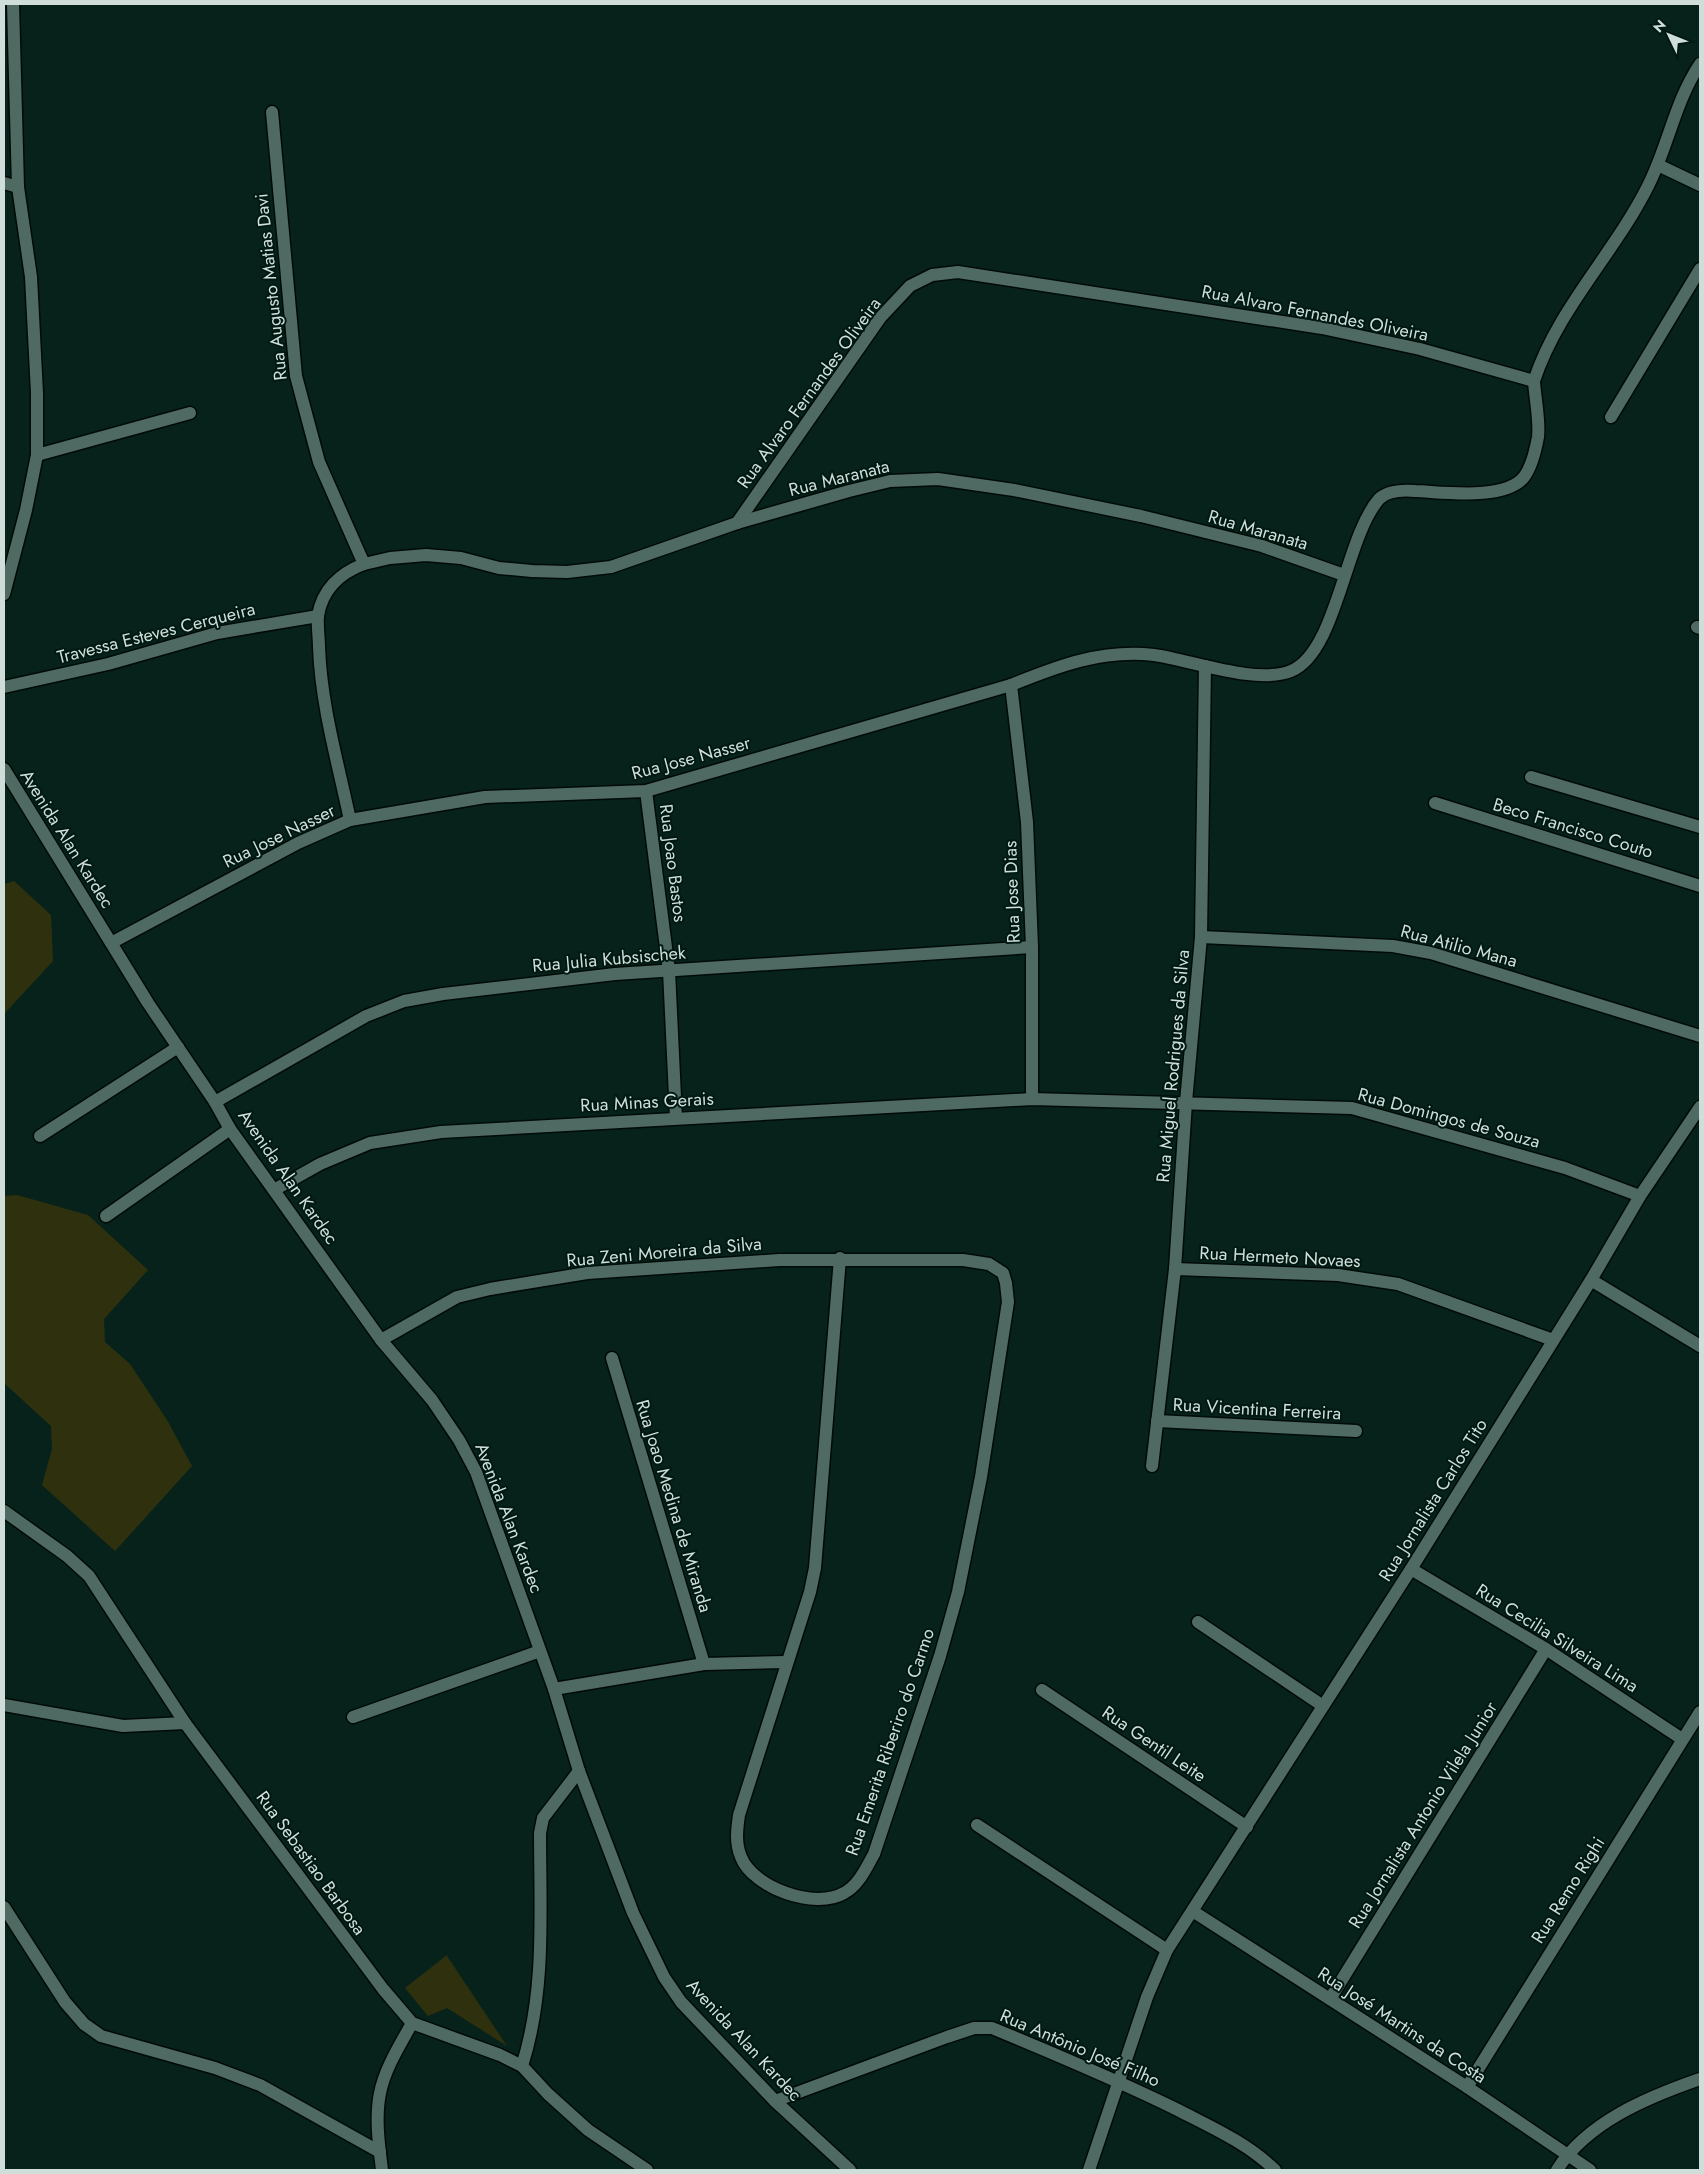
<svg xmlns="http://www.w3.org/2000/svg" width="1704" height="2174" font-family="Jost,sans-serif">
  <style>
    .green { fill: #2f310e }
    .lines { fill: none; stroke-linecap: round; stroke-linejoin: round }
    .minor-casing { stroke: #000b06; stroke-width: 15 }
    .minor { stroke: #4e6a62; stroke-width: 12 }
    .labels { text-anchor: middle; stroke-width: 4; stroke-linejoin: round; paint-order: stroke }
    .street-label { font-size: 18px; fill: #cfded9; stroke: #001912 }
  </style>
  <rect width="100%" height="100%" fill="#07221b"/>
  <!-- green -->
  <g class="green">
    <path d="M14,881L51,915L53,961L4,1014V884Z"/>
    <path d="M17,1195L88,1215L148,1270L104,1319L105,1342L130,1364L167,1420L192,1466L115,1551L42,1485L52,1449L51,1426L4,1383V1196Z"/>
    <path d="M447,1955V1956L507,2046L447,2008L428,2016L405,1988Z"/>
  </g>
  <g class="lines">
    <defs>
      <g id="minor">
        <path d="M272,112L296,376L319,462L364,564L390,558L426,555L461,558L499,568L532,571L567,572L611,567L737,523L849,491L890,481L938,479L1014,490L1141,516L1262,546L1344,575"/>
        <path d="M1658,165L1700,185"/>
        <path d="M4,183L18,187"/>
        <path d="M1534,381C1558,308 1614,254 1648,186C1668,147 1675,101 1700,64"/>
        <path d="M1611,417L1700,269"/>
        <path d="M37,455L190,413"/>
        <path d="M4,594L26,510L37,455V393L31,277L18,187L13,4"/>
        <path d="M1697,627L1700,628"/>
        <path d="M1011,685L1027,822L1032,947V1099"/>
        <path d="M4,687L108,664L217,633L318,616"/>
        <path d="M4,769L148,1003L215,1102L230,1129L381,1340L432,1400L459,1440L476,1472L554,1689L579,1771L633,1913L664,1977L681,2002L775,2101L850,2170"/>
        <path d="M1531,777L1700,827"/>
        <path d="M646,791L669,971L676,1118"/>
        <path d="M1435,803L1700,886"/>
        <path d="M350,820C338,763 321,705 319,647C319,637 317,626 318,616C322,590 340,573 364,564"/>
        <path d="M1201,937L1393,946L1431,953L1700,1036"/>
        <path d="M111,943L298,843L350,820L485,797L646,791L1011,685C1058,666 1102,649 1154,655C1191,660 1256,685 1291,671C1337,652 1345,538 1379,499C1388,490 1403,490 1415,491C1443,492 1505,501 1524,477C1531,468 1536,448 1538,437C1540,421 1535,398 1534,381L1420,349L1322,328L958,272L932,275L910,286L880,318L737,523"/>
        <path d="M215,1102L366,1016L404,1001L443,994L615,974L1032,947"/>
        <path d="M40,1136L178,1047"/>
        <path d="M274,1190L320,1164L370,1143L441,1132L1032,1099L1352,1108L1565,1168L1640,1196"/>
        <path d="M106,1216L230,1129"/>
        <path d="M1175,1269L1338,1275L1398,1284L1553,1340"/>
        <path d="M1591,1280L1700,1346"/>
        <path d="M381,1340L457,1297L490,1289L587,1273L779,1260H963L989,1264L1003,1273L1006,1283L1008,1302L981,1477L958,1592L940,1656L874,1854C866,1868 859,1885 844,1893C815,1910 753,1888 741,1857C735,1843 737,1829 739,1815L810,1592L815,1568L840,1258"/>
        <path d="M612,1358L704,1664"/>
        <path d="M1157,1421L1356,1431"/>
        <path d="M1152,1466L1175,1269L1186,1102L1201,937L1205,666"/>
        <path d="M4,1511L67,1556L89,1576L185,1723L383,1989L412,2023L500,2055L522,2066L548,2094L588,2130L647,2170"/>
        <path d="M1411,1569L1546,1649L1682,1739"/>
        <path d="M1198,1622L1323,1706"/>
        <path d="M554,1689L704,1664L786,1662"/>
        <path d="M1042,1690L1247,1827"/>
        <path d="M4,1705L123,1726L185,1723"/>
        <path d="M353,1717L540,1651"/>
        <path d="M977,1825L1167,1950"/>
        <path d="M4,1907L65,2002L84,2024L101,2036L215,2068L260,2085L380,2152"/>
        <path d="M1194,1912L1467,2087L1590,2170"/>
        <path d="M1330,1999L1546,1649"/>
        <path d="M522,2066C546,1991 540,1911 540,1833L543,1818L579,1771"/>
        <path d="M1467,2087L1700,1712"/>
        <path d="M775,2101L947,2037L974,2028H992C1055,2054 1117,2080 1178,2110C1213,2128 1247,2143 1275,2170"/>
        <path d="M382,2170C379,2146 375,2118 380,2093C385,2068 400,2045 412,2023"/>
        <path d="M1089,2170L1147,1997L1167,1950L1411,1569L1591,1280L1640,1196L1700,1107"/>
        <path d="M1557,2170C1587,2122 1648,2097 1700,2079"/>
      </g>
    </defs>
    <!-- minor casing -->
    <use href="#minor" class="minor-casing"/>
    <!-- minor -->
    <use href="#minor" class="minor"/>
  </g>
  <g class="labels">
    <!-- street labels -->
    <g class="street-label">
      <text transform="translate(271 287) rotate(-96)" y="6">Rua Augusto Matias Davi</text>
      <text transform="translate(1315 313) rotate(11)" y="6">Rua Alvaro Fernandes Oliveira</text>
      <text transform="translate(809 393) rotate(-54)" y="6">Rua Alvaro Fernandes Oliveira</text>
      <text transform="translate(839 478) rotate(-14)" y="6">Rua Maranata</text>
      <text transform="translate(1258 530) rotate(16)" y="6">Rua Maranata</text>
      <text transform="translate(156 633) rotate(-14)" y="6">Travessa Esteves Cerqueira</text>
      <text transform="translate(691 758) rotate(-15)" y="6">Rua Jose Nasser</text>
      <text transform="translate(1573 828) rotate(17)" y="6">Beco Francisco Couto</text>
      <text transform="translate(279 836) rotate(-26)" y="6">Rua Jose Nasser</text>
      <text transform="translate(67 839) rotate(58)" y="6">Avenida Alan Kardec</text>
      <text transform="translate(673 863) rotate(83)" y="6">Rua Joao Bastos</text>
      <text transform="translate(1012 892) rotate(-92)" y="6">Rua Jose Dias</text>
      <text transform="translate(1459 946) rotate(15)" y="6">Rua Atilio Mana</text>
      <text transform="translate(609 959) rotate(-5)" y="6">Rua Julia Kubsischek</text>
      <text transform="translate(1173 1066) rotate(-85)" y="6">Rua Miguel Rodrigues da Silva</text>
      <text transform="translate(647 1102) rotate(-3)" y="6">Rua Minas Gerais</text>
      <text transform="translate(1449 1118) rotate(15)" y="6">Rua Domingos de Souza</text>
      <text transform="translate(288 1177) rotate(55)" y="6">Avenida Alan Kardec</text>
      <text transform="translate(664 1252) rotate(-5)" y="6">Rua Zeni Moreira da Silva</text>
      <text transform="translate(1280 1257) rotate(3)" y="6">Rua Hermeto Novaes</text>
      <text transform="translate(1257 1409) rotate(3)" y="6">Rua Vicentina Ferreira</text>
      <text transform="translate(1433 1500) rotate(-58)" y="6">Rua Jornalista Carlos Tito</text>
      <text transform="translate(674 1506) rotate(73)" y="6">Rua Joao Medina de Miranda</text>
      <text transform="translate(509 1518) rotate(69)" y="6">Avenida Alan Kardec</text>
      <text transform="translate(1557 1638) rotate(32)" y="6">Rua Cecilia Silveira Lima</text>
      <text transform="translate(890 1742) rotate(-71)" y="6">Rua Emerita Riberiro do Carmo</text>
      <text transform="translate(1154 1744) rotate(34)" y="6">Rua Gentil Leite</text>
      <text transform="translate(1423 1815) rotate(-58)" y="6">Rua Jornalista Antonio Vilela Junior</text>
      <text transform="translate(311 1863) rotate(54)" y="6">Rua Sebastiao Barbosa</text>
      <text transform="translate(1568 1890) rotate(-58)" y="6">Rua Remo Righi</text>
      <text transform="translate(1402 2025) rotate(33)" y="6">Rua José Martins da Costa</text>
      <text transform="translate(744 2040) rotate(47)" y="6">Avenida Alan Kardec</text>
      <text transform="translate(1080 2048) rotate(23)" y="6">Rua Antônio José Filho</text>
    </g>
  </g>
  <!-- border -->
  <rect width="1704" height="2174" fill="none" stroke="#cfded9" stroke-width="10"/>
  <!-- north arrow -->
  <g transform="translate(1669 35) rotate(313)" stroke="#001912" stroke-width="4" paint-order="stroke">
  <path d="M0-4L9 19L0 12L-9 19Z" fill="#cfded9"/>
  <text y="-8" font-size="14" font-weight="bold" text-anchor="middle" fill="#cfded9">N</text>
  </g>
</svg>
